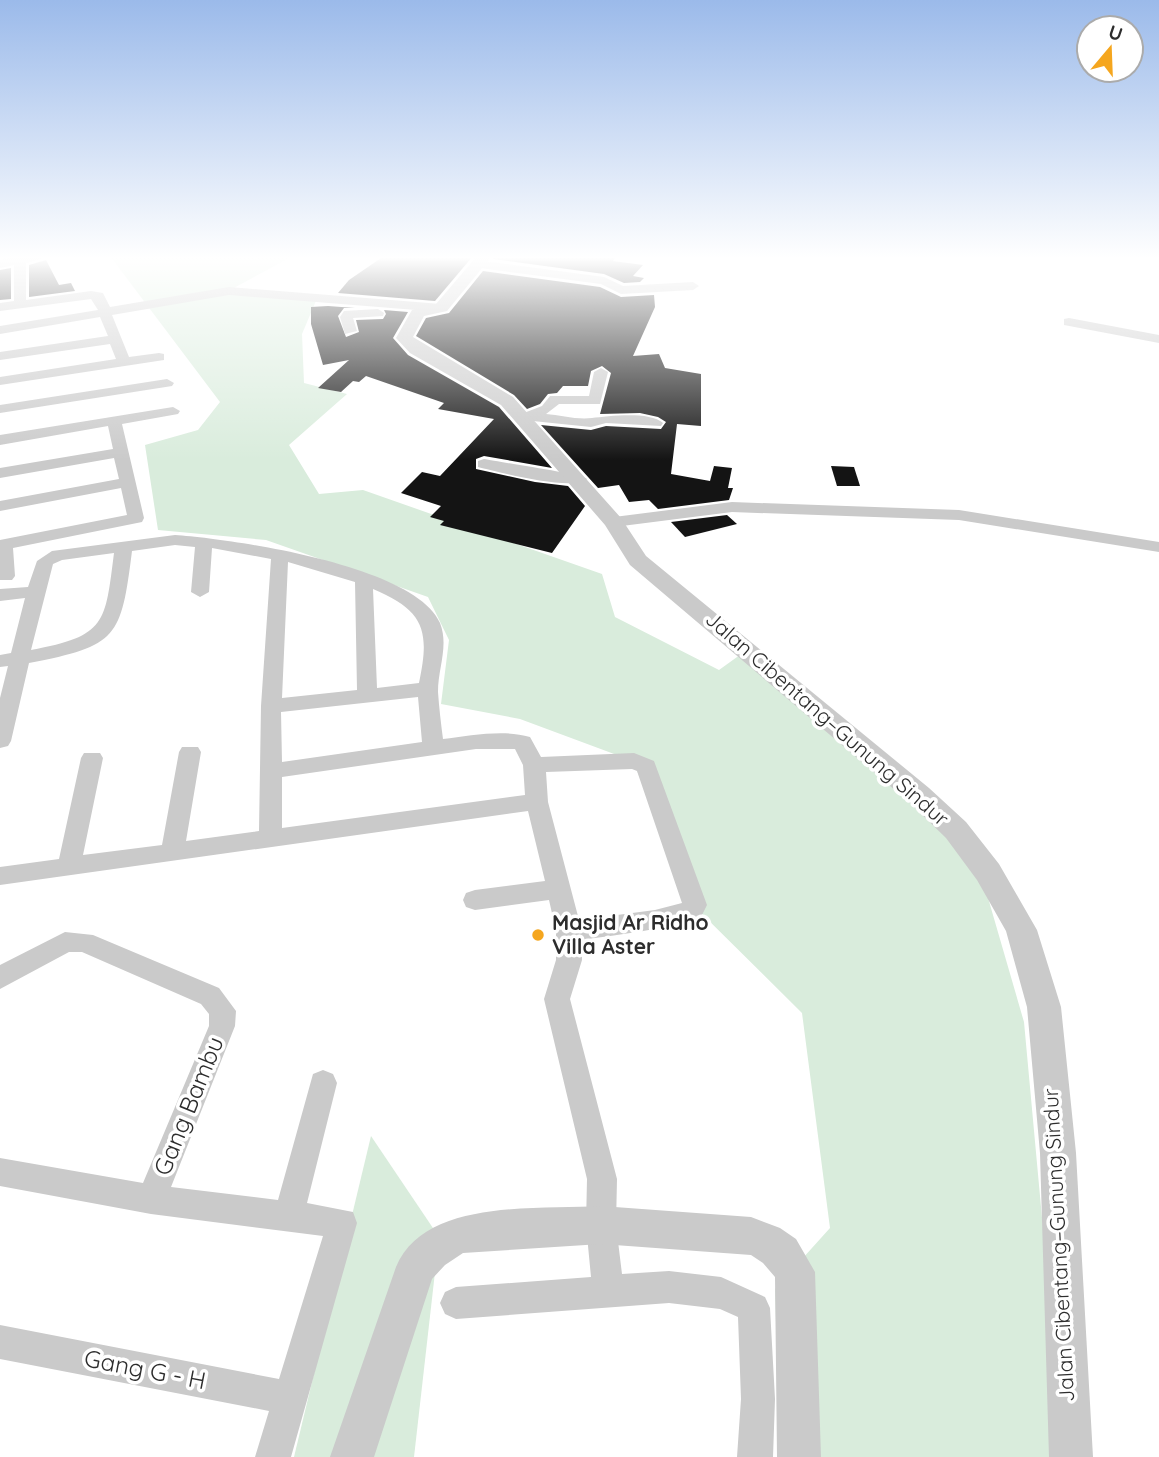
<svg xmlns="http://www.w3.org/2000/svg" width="1159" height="1457" font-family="Quicksand,sans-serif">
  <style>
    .green { fill: #d9ecdc }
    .building { fill: #141414 }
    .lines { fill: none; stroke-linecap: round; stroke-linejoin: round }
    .minor { fill: #cacaca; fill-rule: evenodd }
    .tertiary { fill: #cacaca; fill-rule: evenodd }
    .poi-dot { fill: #f5a61e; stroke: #fff; stroke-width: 2.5 }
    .labels { text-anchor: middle; stroke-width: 7; stroke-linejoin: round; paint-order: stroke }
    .street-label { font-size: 21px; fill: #2d2d2d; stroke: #fff }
    .poi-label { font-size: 21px; font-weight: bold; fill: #2d2d2d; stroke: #fff; text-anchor: start }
    .near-street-label { font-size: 24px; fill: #2d2d2d; stroke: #fff }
  </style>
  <rect width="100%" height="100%" fill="#fff"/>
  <!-- green -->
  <g class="green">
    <path d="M110,256H293L230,290L318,296L302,334L304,383L347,394L289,445L319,494L363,490L602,574L615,617L719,670L744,652L924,806L984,884L1024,1022L1064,1457H780L775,1289L830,1228L802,1013L693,905L633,761L520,719L441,704L449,640L428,597L266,540L158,530L145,445L198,430L220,402Z"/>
    <path d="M371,1136L439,1237L414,1457H294Z"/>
  </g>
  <!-- building -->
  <g class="building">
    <path d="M384,256H473L435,301L338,293L349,280Z"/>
    <path d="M494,256H617L613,261L643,265L633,276L644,278L640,282L624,283L604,274L493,259Z"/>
    <path d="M46,260L59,285L71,283L75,291L29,297V265Z"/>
    <path d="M11,268V299L0,300V270Z"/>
    <path d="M483,271L600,287L621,297L654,295L655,307L633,356L659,354L665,368L701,374V426L677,424L671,474L710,481L714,466L732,468L728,488H733L729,500L658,509L649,500L629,502L619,485L598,488L541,425L591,430L606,426L661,429L666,422L658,417L640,413L600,414L611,373L602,366L591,371L588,386H563L557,393L548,394L540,404L527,409L514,395L416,336L426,318L449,313Z"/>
    <path d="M328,306L355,308H344L338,316L346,337L359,332L356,320L383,319L386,314L384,310L408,312L393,338L408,355L499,407L552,468L484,456L476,459V469L535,482L568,486L585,506L552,553L440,525L444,521L430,517L441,506L401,493L422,472L440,476L494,419L438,409L444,403L366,376L359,382L353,381L341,392L318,388L349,360L323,365L311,324V307Z"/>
    <path d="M831,466L854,467L860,486H837Z"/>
    <path d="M727,515L737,524L685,537L671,522Z"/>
  </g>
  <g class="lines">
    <!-- minor -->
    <g class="minor">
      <path d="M14,256H51L26,263V300L91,291L103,293L110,307L229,287L441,304L447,308L441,312L229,295L112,315L129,357L159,353L164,354V360L0,385V377L116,359L110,344L0,360V352L108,336L100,317L0,334V326L98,310L91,299L0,311V303L14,301V265L0,268V260Z"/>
      <path d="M477,260L604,277L623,286L693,282L699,286L693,290L621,294L601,284L473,267L471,264Z"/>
      <path d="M378,309L384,313L383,316L353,318L357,331L345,334L340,317L344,311Z"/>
      <path d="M1069,318L1159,335V343L1064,325V319Z"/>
      <path d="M601,368L608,372L600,404H559L546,414C560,415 577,420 592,418C609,416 650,411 663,423L661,426L606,423L591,427L523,420L516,416L542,406L550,396H589L594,372Z"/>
      <path d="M167,379L174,383L172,386L0,413V405Z"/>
      <path d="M173,407L180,411L178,414L122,424L144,518L142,522L13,548L15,576L12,580H0V540L127,515L121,488L0,511V501L119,479L114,458L0,478V468L113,449L108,426L0,445V435Z"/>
      <path d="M484,459C499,462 582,474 587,479C574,492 498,472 478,467V461Z"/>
      <path d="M732,502L959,510L1159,542V552L959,520L732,512L614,527L606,522L614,517Z"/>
      <path d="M175,535C232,539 415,565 440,623C449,646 438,668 438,692C439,707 441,724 443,739C470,736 503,729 530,737L541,757L634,753L654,761L707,905L701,917C662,930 622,934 582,940V960L570,999L617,1179L616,1225L622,1274L669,1271L721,1277L765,1297L770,1308L775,1399L773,1457H737L741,1399L738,1317L720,1309L669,1303L456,1319L445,1314L440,1303L445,1292L456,1287L591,1277L586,1225L587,1179L544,999L556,960V931L549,900L475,910L466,907L463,900L466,893L475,890L545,881L528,811L0,885V867L59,859L81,758L84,753H100L103,758L83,855L162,845L179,752L182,747H198L201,752L186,841L259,831L261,706L271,559L212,548L209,592L200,597L191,592L195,547L175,545L132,551C121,638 118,646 29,663L11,741L8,746L0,748V698L8,666L0,667V655L11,653L25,598L0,601V589L28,587L37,561L52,551ZM114,553C105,623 107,636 31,650L53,564L62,560ZM288,562L355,582L357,690L282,698ZM373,589C425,611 430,631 419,683L377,688ZM418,697L422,742L282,762L281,712ZM476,749H515L523,765L525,795L282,828V777ZM632,769L637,771L682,903L655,910L579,920L548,802L546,772Z"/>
      <path d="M65,932L93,935L219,988L236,1011L235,1026L171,1187L278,1200L313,1074L323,1070L333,1074L337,1083L307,1203L353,1212L357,1223L291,1457H255L269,1411L0,1359V1325L279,1379L323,1236L151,1214L0,1186V1158L143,1183L209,1026V1014L201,1004L82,952H69L0,989V965Z"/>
    </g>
    <!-- tertiary -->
    <g class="tertiary">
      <path d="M477,256H492L447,311L424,316L413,337L513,397L621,518L646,556L929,788L966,822L999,864L1037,930L1061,1007L1076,1153L1093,1457H1049L1040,1153L1027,1007L1006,931L977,880L946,838L909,802L630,565L605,525L501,405L410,353L396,338L412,310L436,304Z"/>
      <path d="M601,1206L751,1217L780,1228L796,1239L815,1272L821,1457H777L775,1277L763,1263L751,1255L601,1244L463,1253L445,1265L432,1279L374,1457H330L396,1267C425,1198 538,1210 601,1206Z"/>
    </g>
  </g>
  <!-- sky -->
  <linearGradient id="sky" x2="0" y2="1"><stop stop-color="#9bbaea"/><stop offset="0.56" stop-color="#fff"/><stop offset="1" stop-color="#fff" stop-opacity="0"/></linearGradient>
  <rect width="1159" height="460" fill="url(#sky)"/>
  <!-- markers -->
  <circle class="poi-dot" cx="538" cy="935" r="7"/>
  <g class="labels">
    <!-- street labels -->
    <g class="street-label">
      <text transform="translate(827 719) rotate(41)" y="7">Jalan Cibentang–Gunung Sindur</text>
      <text transform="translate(1059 1245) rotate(-93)" y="7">Jalan Cibentang–Gunung Sindur</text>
    </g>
    <!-- poi labels -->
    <g class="poi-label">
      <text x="552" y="930">Masjid Ar Ridho<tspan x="552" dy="24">Villa Aster</tspan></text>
    </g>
    <!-- near-street labels -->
    <g class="near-street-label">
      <text transform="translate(189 1106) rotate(-68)" y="8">Gang Bambu</text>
      <text transform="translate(145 1370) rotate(11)" y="8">Gang G - H</text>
    </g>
  </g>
  <!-- north arrow -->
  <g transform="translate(1110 49) rotate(19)"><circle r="33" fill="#ffffff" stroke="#ababab" stroke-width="2"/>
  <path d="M0-5L12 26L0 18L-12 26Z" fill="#f5a61e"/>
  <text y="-10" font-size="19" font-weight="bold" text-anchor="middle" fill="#2d2d2d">U</text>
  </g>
</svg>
